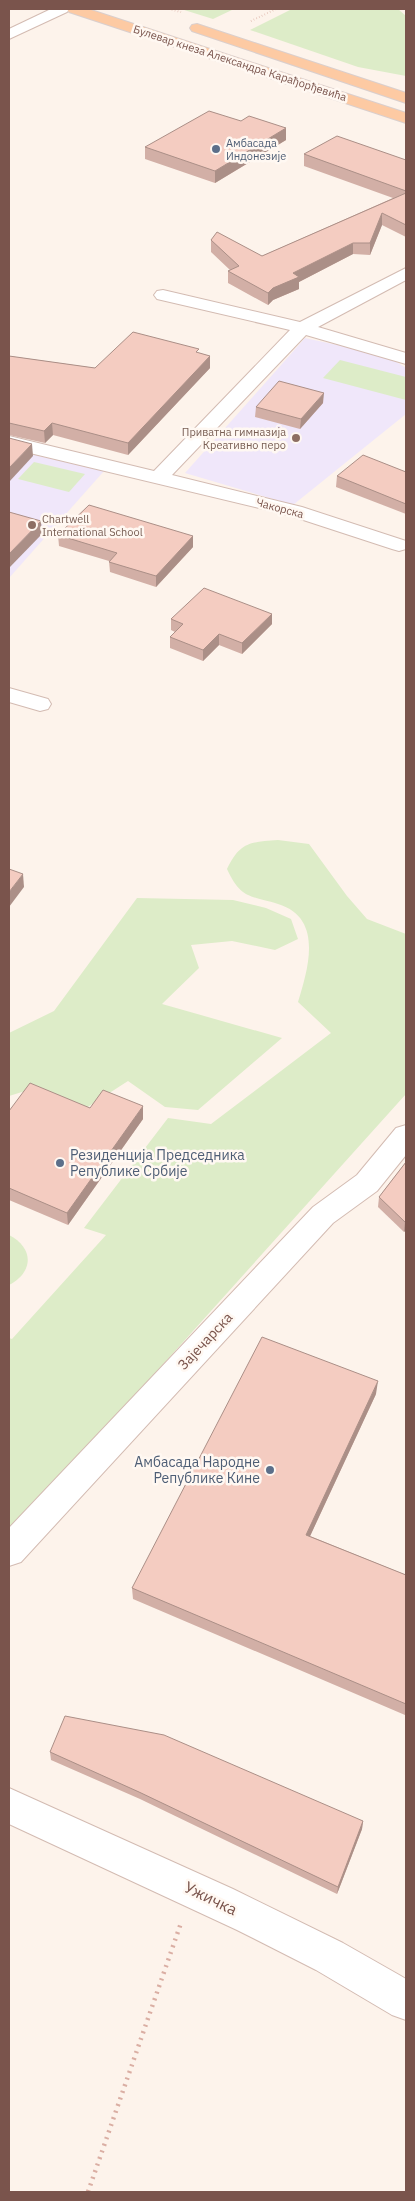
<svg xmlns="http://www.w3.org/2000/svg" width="415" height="2201" font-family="'IBM Plex Sans',sans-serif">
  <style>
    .education { fill: #f0e7fa }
    .green { fill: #ddecc8 }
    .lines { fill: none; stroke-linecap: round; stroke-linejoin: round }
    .minor-casing { stroke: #d3bbb2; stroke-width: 2 }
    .major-casing { stroke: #dacfcd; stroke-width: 2 }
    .path-far1 { stroke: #daaea3; stroke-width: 2; stroke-dasharray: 0.5 2.5; stroke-linecap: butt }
    .path { stroke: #daaea3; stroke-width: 4.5; stroke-dasharray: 2 5; stroke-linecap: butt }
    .minor { fill: #fff; fill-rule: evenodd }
    .major { fill: #fdcaa3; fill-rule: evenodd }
    .wall { fill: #d2afa6 }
    .shaded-wall { fill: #ab8f87 }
    .building { fill: #f4ccc1; stroke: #ab8f87 }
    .service-dot { fill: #5c6f8a; stroke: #fff8f2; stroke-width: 2 }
    .education-dot { fill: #8d6e63; stroke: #fff8f2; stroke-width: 2 }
    .labels { text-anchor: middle; stroke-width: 5; stroke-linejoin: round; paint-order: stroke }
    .far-street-label { font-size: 11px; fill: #7a544c; stroke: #fff8f2 }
    .far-service-label { font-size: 11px; fill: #4e5e75; stroke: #fff8f2; text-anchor: start }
    .far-education-label { font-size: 11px; fill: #785e54; stroke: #fff8f2; text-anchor: end }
    .service-label { font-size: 14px; fill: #4e5e75; stroke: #fff8f2; text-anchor: start }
    .street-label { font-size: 14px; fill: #7a544c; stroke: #fff8f2 }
    .near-street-label { font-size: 16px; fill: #7a544c; stroke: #fff8f2 }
  </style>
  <rect width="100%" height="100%" fill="#fdf3eb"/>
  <!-- education -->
  <g class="education">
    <path d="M305,338L387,356L406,368V414L293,505L185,473Z"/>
    <path d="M9,449L104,471L9,578Z"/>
  </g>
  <!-- green -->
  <g class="green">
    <path d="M181,9H234L213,19Z"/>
    <path d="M292,9H398L406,16V76L358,67L250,30Z"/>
    <path d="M340,360L406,377V400L323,378Z"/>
    <path d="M34,462L85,474L69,492L18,479Z"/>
    <path d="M278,840L309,844L347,896L367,919L406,934V1094L113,1420L9,1531V1338L12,1339L106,1235L84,1228L168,1118L211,1124L331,1033L298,1002C308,969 324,918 278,904C249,895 241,899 227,869C240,842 250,842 278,840Z"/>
    <path d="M137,898L233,900L266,908L291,919L298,939L275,950L232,941L191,945L199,968L162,1004L282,1038L198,1110L165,1107L128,1081L83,1110L22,1092L9,1096V1033L54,1011Z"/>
    <path d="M9,1235C34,1248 34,1272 9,1285Z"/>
  </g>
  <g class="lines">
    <defs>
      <g id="minor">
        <path d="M51,9H69L67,12L9,39V29Z"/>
        <path d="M406,268V280L318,327L406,353V364L306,335L172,475L302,507L406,541V549L399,551L392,549L288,515L9,448V436L154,471L290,330L157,299L154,295L157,291L163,290L300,322Z"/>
        <path d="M9,688L48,699L51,704L48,709L40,711L9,702Z"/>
        <path d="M406,1125V1155L377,1191L333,1223L21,1562L9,1566V1528L313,1207L357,1175L396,1128Z"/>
        <path d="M9,1788L233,1889L343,1943L401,1976L406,1979V2020L392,2015L316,1970L237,1930L9,1824Z"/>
      </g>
      <g id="major">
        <path d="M67,9H88L406,113V123L69,12Z"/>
        <path d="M197,24L406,93V103L192,31L190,28L192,25Z"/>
      </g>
    </defs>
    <!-- minor casing -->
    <use href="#minor" class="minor-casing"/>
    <!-- major casing -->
    <use href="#major" class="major-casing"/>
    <!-- path-far1 -->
    <g class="path-far1">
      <path d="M169,9L181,12"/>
      <path d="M251,21L276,9"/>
    </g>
    <!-- path -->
    <path class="path" d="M88,2192L181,1923"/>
    <!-- minor -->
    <use href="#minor" class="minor"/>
    <!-- major -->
    <use href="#major" class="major"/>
  </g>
  <!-- wall -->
  <g class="wall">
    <path d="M241,121L286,128V140L215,183L145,159V147Z"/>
    <path d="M304,154L406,160V237L382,225L370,255L353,254L299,282V289L273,300L268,305L228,283V271L230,270L211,252V240L262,256L393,198L304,166Z"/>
    <path d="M199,353L210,356V368L128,455L53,435L45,443L9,435V356L95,368Z"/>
    <path d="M323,403L300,429L255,417L256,407Z"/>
    <path d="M406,472V514L336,487L337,476Z"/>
    <path d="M58,535L193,536V547L156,587L110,572L109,561L59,546Z"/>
    <path d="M272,614V624L242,654L219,645L203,661L170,648V637L175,632L171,630V619Z"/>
    <path d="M9,1111L143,1119L68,1225L9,1200Z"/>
    <path d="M406,1162V1230L404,1232L378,1207L379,1197Z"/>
    <path d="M376,1394L310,1536L406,1575V1711L405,1715L133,1599L132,1588Z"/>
    <path d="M50,1752L363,1821L362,1829L337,1894L140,1799L51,1760Z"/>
  </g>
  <!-- shaded-wall -->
  <g class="shaded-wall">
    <path d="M286,128V140L215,183V171Z"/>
    <path d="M382,213V225L370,255V243Z"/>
    <path d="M353,243V254L299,282V289L273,300L268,305V293L273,288L293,273Z"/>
    <path d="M210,356V368L128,455V443Z"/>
    <path d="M324,393L323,403L300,429L301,419Z"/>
    <path d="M52,423L53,435L45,443L44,431Z"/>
    <path d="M32,444L33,456L9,482V468Z"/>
    <path d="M41,521L42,534L9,568V554Z"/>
    <path d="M193,536V547L156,587V576Z"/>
    <path d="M272,614V624L242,654V643Z"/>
    <path d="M219,634V645L203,661V650Z"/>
    <path d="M23,874L24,887L9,907V892Z"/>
    <path d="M143,1106V1119L68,1225L67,1213Z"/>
    <path d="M406,1221V1230L404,1232L405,1222Z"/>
    <path d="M378,1381L376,1394L305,1547L306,1535Z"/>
    <path d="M363,1821L362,1829L337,1894L338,1887Z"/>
  </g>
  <!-- building -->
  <g class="building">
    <path d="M209,111L241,121L249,116L286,128L215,171L145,147Z"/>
    <path d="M337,136L406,160V191L304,154Z"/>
    <path d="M406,193V225L382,213L370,243H353L293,273L299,277L273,288L268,293L228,271L239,266L211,240L217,232L262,256Z"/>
    <path d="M133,332L199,349L196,352L210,356L128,443L52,423L44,431L9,423V356L95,368Z"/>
    <path d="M279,381L324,393L301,419L256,407Z"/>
    <path d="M9,438L32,444L9,468Z"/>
    <path d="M363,455L406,472V504L337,476Z"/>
    <path d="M89,505L193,536L156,576L109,562L117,553L58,535Z"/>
    <path d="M9,512L41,521L9,554Z"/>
    <path d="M204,588L272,614L242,643L219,634L203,650L170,637L183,624L171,619Z"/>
    <path d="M9,869L23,874L9,892Z"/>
    <path d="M30,1083L90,1108L103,1090L143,1106L67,1213L9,1188V1111Z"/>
    <path d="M406,1162V1221L405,1222L379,1197Z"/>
    <path d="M262,1337L378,1381L306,1535L406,1575V1704L132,1588Z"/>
    <path d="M65,1716L164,1735L363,1821L338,1887L139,1792L50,1752Z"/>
  </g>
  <!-- markers -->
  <g class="service-dot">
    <circle cx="216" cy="149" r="5"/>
    <circle cx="60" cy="1163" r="5"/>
    <circle cx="270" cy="1470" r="5"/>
  </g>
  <g class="education-dot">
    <circle cx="296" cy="438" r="5"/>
    <circle cx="32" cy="525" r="5"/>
  </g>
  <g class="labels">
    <!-- far-street labels -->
    <g class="far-street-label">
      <text transform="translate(240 63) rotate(18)" y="4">Булевар кнеза Александра Карађорђевића</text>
      <text transform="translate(280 508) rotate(15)" y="4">Чакорска</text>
    </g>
    <!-- far-service labels -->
    <g class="far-service-label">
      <text x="226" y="147">Амбасада<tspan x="226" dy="13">Индонезије</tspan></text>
    </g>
    <!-- far-education labels -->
    <g class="far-education-label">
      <text x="286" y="436">Приватна гимназија<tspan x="286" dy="13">Креативно перо</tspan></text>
      <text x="42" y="523" text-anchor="start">Chartwell<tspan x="42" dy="13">International School</tspan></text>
    </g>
    <!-- service labels -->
    <g class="service-label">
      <text x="70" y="1160">Резиденција Председника<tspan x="70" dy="16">Републике Србије</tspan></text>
      <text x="260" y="1467" text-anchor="end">Амбасада Народне<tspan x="260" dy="16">Републике Кине</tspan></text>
    </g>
    <!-- street labels -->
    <g class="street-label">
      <text transform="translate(205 1341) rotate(-47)" y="5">Зајечарска</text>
    </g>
    <!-- near-street labels -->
    <g class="near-street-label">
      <text transform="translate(211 1898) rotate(26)" y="6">Ужичка</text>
    </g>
  </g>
  <!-- border -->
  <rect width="415" height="2201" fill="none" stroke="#7a544c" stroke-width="20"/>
</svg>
